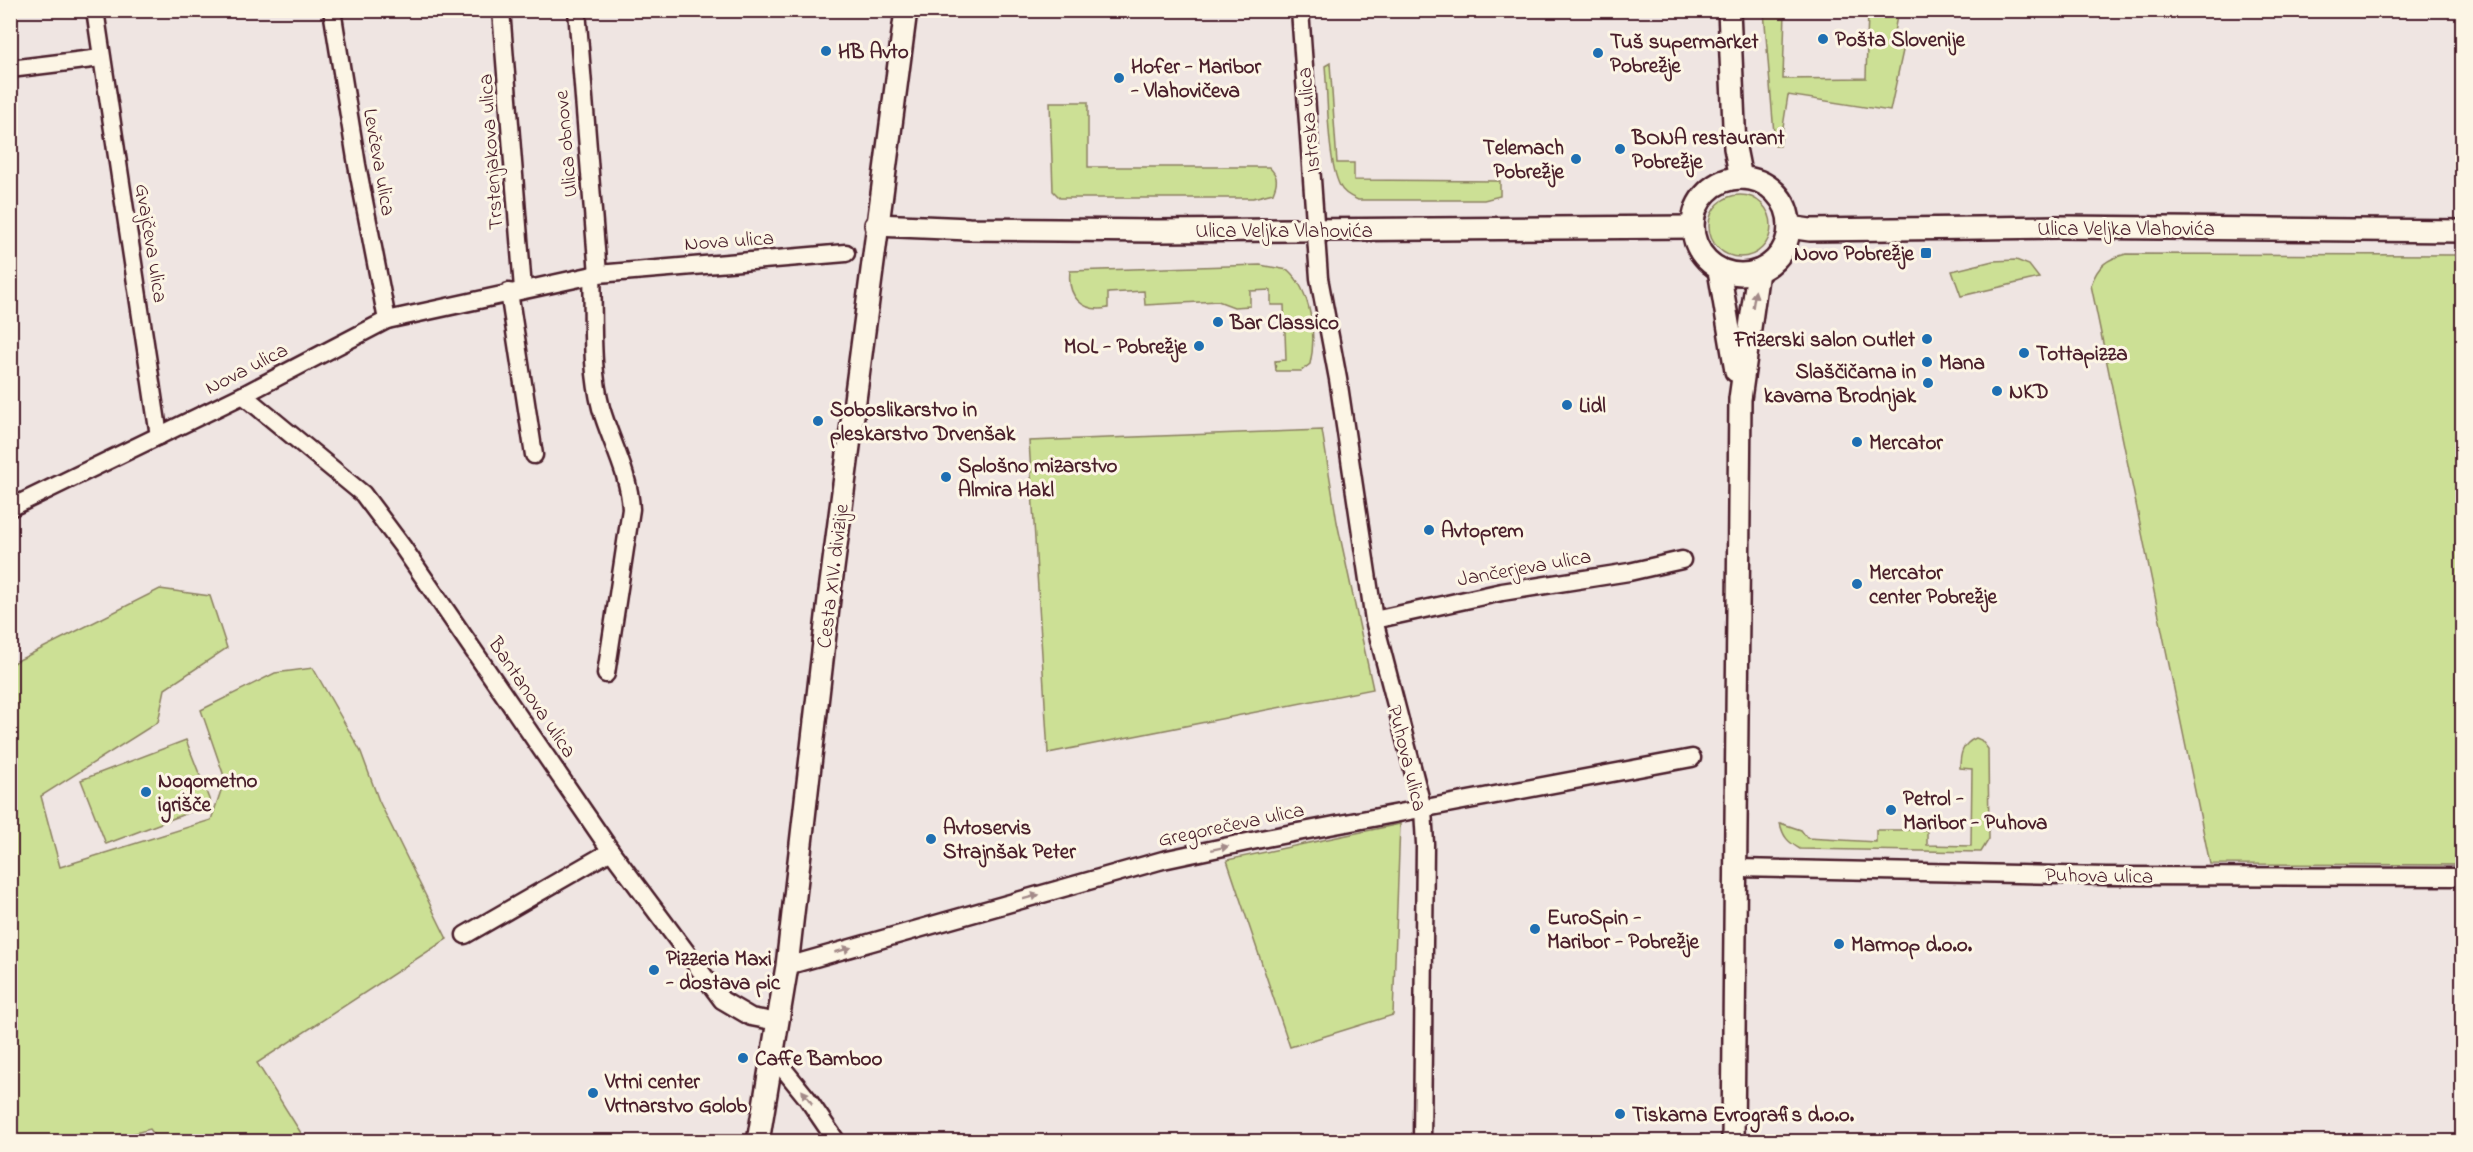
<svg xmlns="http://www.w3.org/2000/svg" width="2473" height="1152" font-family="'Indie Flower',sans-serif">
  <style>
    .green { fill: #cce095; stroke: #8b8060; stroke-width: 1.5 }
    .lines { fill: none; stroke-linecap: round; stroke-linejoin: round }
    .minor-casing { stroke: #4a1f2b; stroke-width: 21 }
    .tertiary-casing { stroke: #4a1f2b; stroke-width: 26 }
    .minor { stroke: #fcf5e5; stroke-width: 16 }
    .tertiary { stroke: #fcf5e5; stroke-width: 21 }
    .oneway { fill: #a38a88 }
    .poi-dot { fill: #1f6fb2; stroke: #fcf5e5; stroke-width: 2 }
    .labels { text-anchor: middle; stroke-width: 6; stroke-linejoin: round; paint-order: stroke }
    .poi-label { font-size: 21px; font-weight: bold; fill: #4a1f2b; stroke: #fcf5e5; text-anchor: start }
    .street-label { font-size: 21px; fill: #4a1f2b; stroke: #fcf5e5 }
  </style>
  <rect width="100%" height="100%" fill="#efe5e2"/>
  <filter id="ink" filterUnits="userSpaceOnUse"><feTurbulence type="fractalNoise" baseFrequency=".0167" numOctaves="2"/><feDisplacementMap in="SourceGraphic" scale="12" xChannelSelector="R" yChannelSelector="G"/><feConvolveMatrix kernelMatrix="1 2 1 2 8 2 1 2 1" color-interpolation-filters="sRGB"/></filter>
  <g filter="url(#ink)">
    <!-- green -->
    <g class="green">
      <path d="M1764,11H1785L1783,79L1866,78L1868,11H1898L1892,43L1904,46L1890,111L1788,95L1780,146H1775Z"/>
      <path d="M1330,63L1337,163H1354V180L1500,181V196L1484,200H1358C1351,197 1343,193 1340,186C1327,160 1328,97 1325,66Z"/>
      <path d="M1050,102H1088V167H1269C1278,176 1278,181 1273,193L1253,198H1060L1053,191Z"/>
      <circle cx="1740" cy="226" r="31"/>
      <path d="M2126,254L2462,255V865L2210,864L2091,285C2098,265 2107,259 2126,254Z"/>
      <path d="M2016,260L2029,265L2039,278L1961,296L1952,271L1993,261Z"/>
      <path d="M1260,265L1288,270C1311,291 1317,335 1310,364L1301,371H1276L1275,361L1286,360L1284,305H1271V290L1250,291V306L1234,307L1218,301L1145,305L1144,291L1108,293V308C1082,313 1067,296 1070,271Z"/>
      <path d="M1322,430L1337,522L1373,689L1048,753L1029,441Z"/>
      <path d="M160,589L210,596L227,648L165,689L158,722L41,796L60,867L211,820L225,779L201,710L275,673L313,668L361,752L379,801L447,939L257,1063L306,1141H159L150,1129L105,1141H11V664Z"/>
      <path d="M1976,738L1981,740L1988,749L1989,839L1981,852L1800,849C1788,842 1783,837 1780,823L1801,830L1807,838L1876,842V830H1927V845L1971,846L1972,769L1960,768C1960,754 1962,744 1976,738Z"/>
      <path d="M186,740L211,804L106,844L81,780Z"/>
      <path d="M1400,824L1393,1015L1290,1047L1227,860Z"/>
    </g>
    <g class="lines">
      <defs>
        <g id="minor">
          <path d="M95,10L159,436"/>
          <path d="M332,10L357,165L387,320"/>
          <path d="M501,10L523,289"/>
          <path d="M577,10L598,274"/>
          <path d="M1300,10L1319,278L1338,379L1374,620L1423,809L1425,844L1422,1142"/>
          <path d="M10,69L101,58"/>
          <path d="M592,275C594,318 590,366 601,408C611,443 629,472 631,509L606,674"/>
          <path d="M509,292L534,455"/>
          <path d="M243,395L363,494L402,546L611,851L722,1000L751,1017L778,1022"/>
          <path d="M10,508L243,395L387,320L598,274L846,253"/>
          <path d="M1374,620L1502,592L1629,572L1682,560"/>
          <path d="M1736,868L2106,876L2462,877"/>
          <path d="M465,935L611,851"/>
          <path d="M787,966L1163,860L1266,838L1692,758"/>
          <path d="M773,1056L807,1098L837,1142"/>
        </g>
        <g id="tertiary">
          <path d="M1729,10L1735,148L1741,178"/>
          <circle cx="1741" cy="226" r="48"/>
          <path d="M876,225L969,229L1157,231L1693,227"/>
          <path d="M1789,227L1810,230L2058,227L2462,231"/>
          <path d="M1719,270L1736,371"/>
          <path d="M758,1142L787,966L829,599L906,10"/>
          <path d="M1733,1142L1740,399L1758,271"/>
        </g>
      </defs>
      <!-- minor casing -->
      <use href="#minor" class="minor-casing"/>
      <!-- tertiary casing -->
      <use href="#tertiary" class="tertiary-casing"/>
      <!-- minor -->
      <use href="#minor" class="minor"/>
      <!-- tertiary -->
      <use href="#tertiary" class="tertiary"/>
    </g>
    <!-- one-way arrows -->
    <defs><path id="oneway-solid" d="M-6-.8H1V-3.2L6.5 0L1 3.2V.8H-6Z" transform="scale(1.5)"/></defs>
    <g class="oneway">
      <use href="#oneway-solid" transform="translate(1754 299) rotate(-81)"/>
      <use href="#oneway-solid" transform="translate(1220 848) rotate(-12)"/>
      <use href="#oneway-solid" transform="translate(1031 897) rotate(-15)"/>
      <use href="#oneway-solid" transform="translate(843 950) rotate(-16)"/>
      <use href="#oneway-solid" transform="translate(807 1097) rotate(-127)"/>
    </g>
  </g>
  <!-- markers -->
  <g class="poi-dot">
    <circle cx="1823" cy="39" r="6"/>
    <circle cx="826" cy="51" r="6"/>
    <circle cx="1598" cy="53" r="6"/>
    <circle cx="1119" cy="78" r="6"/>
    <circle cx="1620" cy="149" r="6"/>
    <circle cx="1576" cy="159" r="6"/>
    <rect x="1920" y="247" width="12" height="12" rx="3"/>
    <circle cx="1218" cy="322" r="6"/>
    <circle cx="1927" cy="339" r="6"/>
    <circle cx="1199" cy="346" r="6"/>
    <circle cx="2024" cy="353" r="6"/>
    <circle cx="1927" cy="362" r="6"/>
    <circle cx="1928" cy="383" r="6"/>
    <circle cx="1997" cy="391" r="6"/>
    <circle cx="1567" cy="405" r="6"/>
    <circle cx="818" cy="421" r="6"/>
    <circle cx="1857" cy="442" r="6"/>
    <circle cx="946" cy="477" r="6"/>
    <circle cx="1429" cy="530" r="6"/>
    <circle cx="1857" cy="584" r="6"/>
    <circle cx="146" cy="792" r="6"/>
    <circle cx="1891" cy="810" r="6"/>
    <circle cx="931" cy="839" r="6"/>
    <circle cx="1535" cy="929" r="6"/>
    <circle cx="1839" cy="944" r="6"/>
    <circle cx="654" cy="970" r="6"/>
    <circle cx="743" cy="1058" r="6"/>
    <circle cx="593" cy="1093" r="6"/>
    <circle cx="1620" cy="1114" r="6"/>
  </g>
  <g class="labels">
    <!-- poi labels -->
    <g class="poi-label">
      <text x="1835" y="46">Pošta Slovenije</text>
      <text x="1610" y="48">Tuš supermarket<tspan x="1610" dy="24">Pobrežje</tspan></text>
      <text x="838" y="58">HB Avto</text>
      <text x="1131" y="73">Hofer - Maribor<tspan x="1131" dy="24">- Vlahovičeva</tspan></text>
      <text x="1632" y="144">BONA restaurant<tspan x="1632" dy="24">Pobrežje</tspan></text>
      <text x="1564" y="154" text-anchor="end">Telemach<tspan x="1564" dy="24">Pobrežje</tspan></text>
      <text x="1914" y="260" text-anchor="end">Novo Pobrežje</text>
      <text x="1230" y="329">Bar Classico</text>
      <text x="1915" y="346" text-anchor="end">Frizerski salon Outlet</text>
      <text x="1187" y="353" text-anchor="end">MOL - Pobrežje</text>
      <text x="2036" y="360">Tottapizza</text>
      <text x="1939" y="369">Mana</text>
      <text x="1916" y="378" text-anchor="end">Slaščičarna in<tspan x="1916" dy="24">kavarna Brodnjak</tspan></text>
      <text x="2009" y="398">NKD</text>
      <text x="1579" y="412">Lidl</text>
      <text x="830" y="416">Soboslikarstvo in<tspan x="830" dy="24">pleskarstvo Drvenšak</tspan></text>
      <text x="1869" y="449">Mercator</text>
      <text x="958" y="472">Splošno mizarstvo<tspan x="958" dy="24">Almira Hakl</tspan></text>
      <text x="1441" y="537">Avtoprem</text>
      <text x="1869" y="579">Mercator<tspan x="1869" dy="24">center Pobrežje</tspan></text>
      <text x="158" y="787">Nogometno<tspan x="158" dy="24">igrišče</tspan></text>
      <text x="1903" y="805">Petrol -<tspan x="1903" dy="24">Maribor - Puhova</tspan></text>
      <text x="943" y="834">Avtoservis<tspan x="943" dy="24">Strajnšak Peter</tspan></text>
      <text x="1547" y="924">EuroSpin -<tspan x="1547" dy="24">Maribor - Pobrežje</tspan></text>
      <text x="1851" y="951">Marmop d.o.o.</text>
      <text x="666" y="965">Pizzeria Maxi<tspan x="666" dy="24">- dostava pic</tspan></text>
      <text x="755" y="1065">Caffe Bamboo</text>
      <text x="605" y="1088">Vrtni center<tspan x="605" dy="24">Vrtnarstvo Golob</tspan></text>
      <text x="1632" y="1121">Tiskarna Evrografis d.o.o.</text>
    </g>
    <!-- street labels -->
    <g class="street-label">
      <text transform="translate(1308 120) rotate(-95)" y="7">Istrska ulica</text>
      <text transform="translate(565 144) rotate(-95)" y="7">Ulica obnove</text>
      <text transform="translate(490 152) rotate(-94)" y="7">Trstenjakova ulica</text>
      <text transform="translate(380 162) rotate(80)" y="7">Levčeva ulica</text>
      <text x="2126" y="235">Ulica Veljka Vlahovića</text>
      <text x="1284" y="237">Ulica Veljka Vlahovića</text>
      <text transform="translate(729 240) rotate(-4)" y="7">Nova ulica</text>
      <text transform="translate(152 243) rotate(81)" y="7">Gvajčeva ulica</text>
      <text transform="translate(246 368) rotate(-27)" y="7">Nova ulica</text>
      <text transform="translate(1524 567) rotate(-10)" y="7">Jančerjeva ulica</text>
      <text transform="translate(832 576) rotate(-83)" y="7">Cesta XIV. divizije</text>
      <text transform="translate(533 697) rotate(56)" y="7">Bantanova ulica</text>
      <text transform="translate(1408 758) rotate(76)" y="7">Puhova ulica</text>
      <text transform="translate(1231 824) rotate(-12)" y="7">Gregorečeva ulica</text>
      <text transform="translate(2099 875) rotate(1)" y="7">Puhova ulica</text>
    </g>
  </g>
  <!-- margin -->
  <rect width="2473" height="1152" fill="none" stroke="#fcf5e5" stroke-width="36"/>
  <rect x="18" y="18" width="2437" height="1116" fill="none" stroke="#4a1f2b" stroke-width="2" filter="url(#ink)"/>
</svg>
